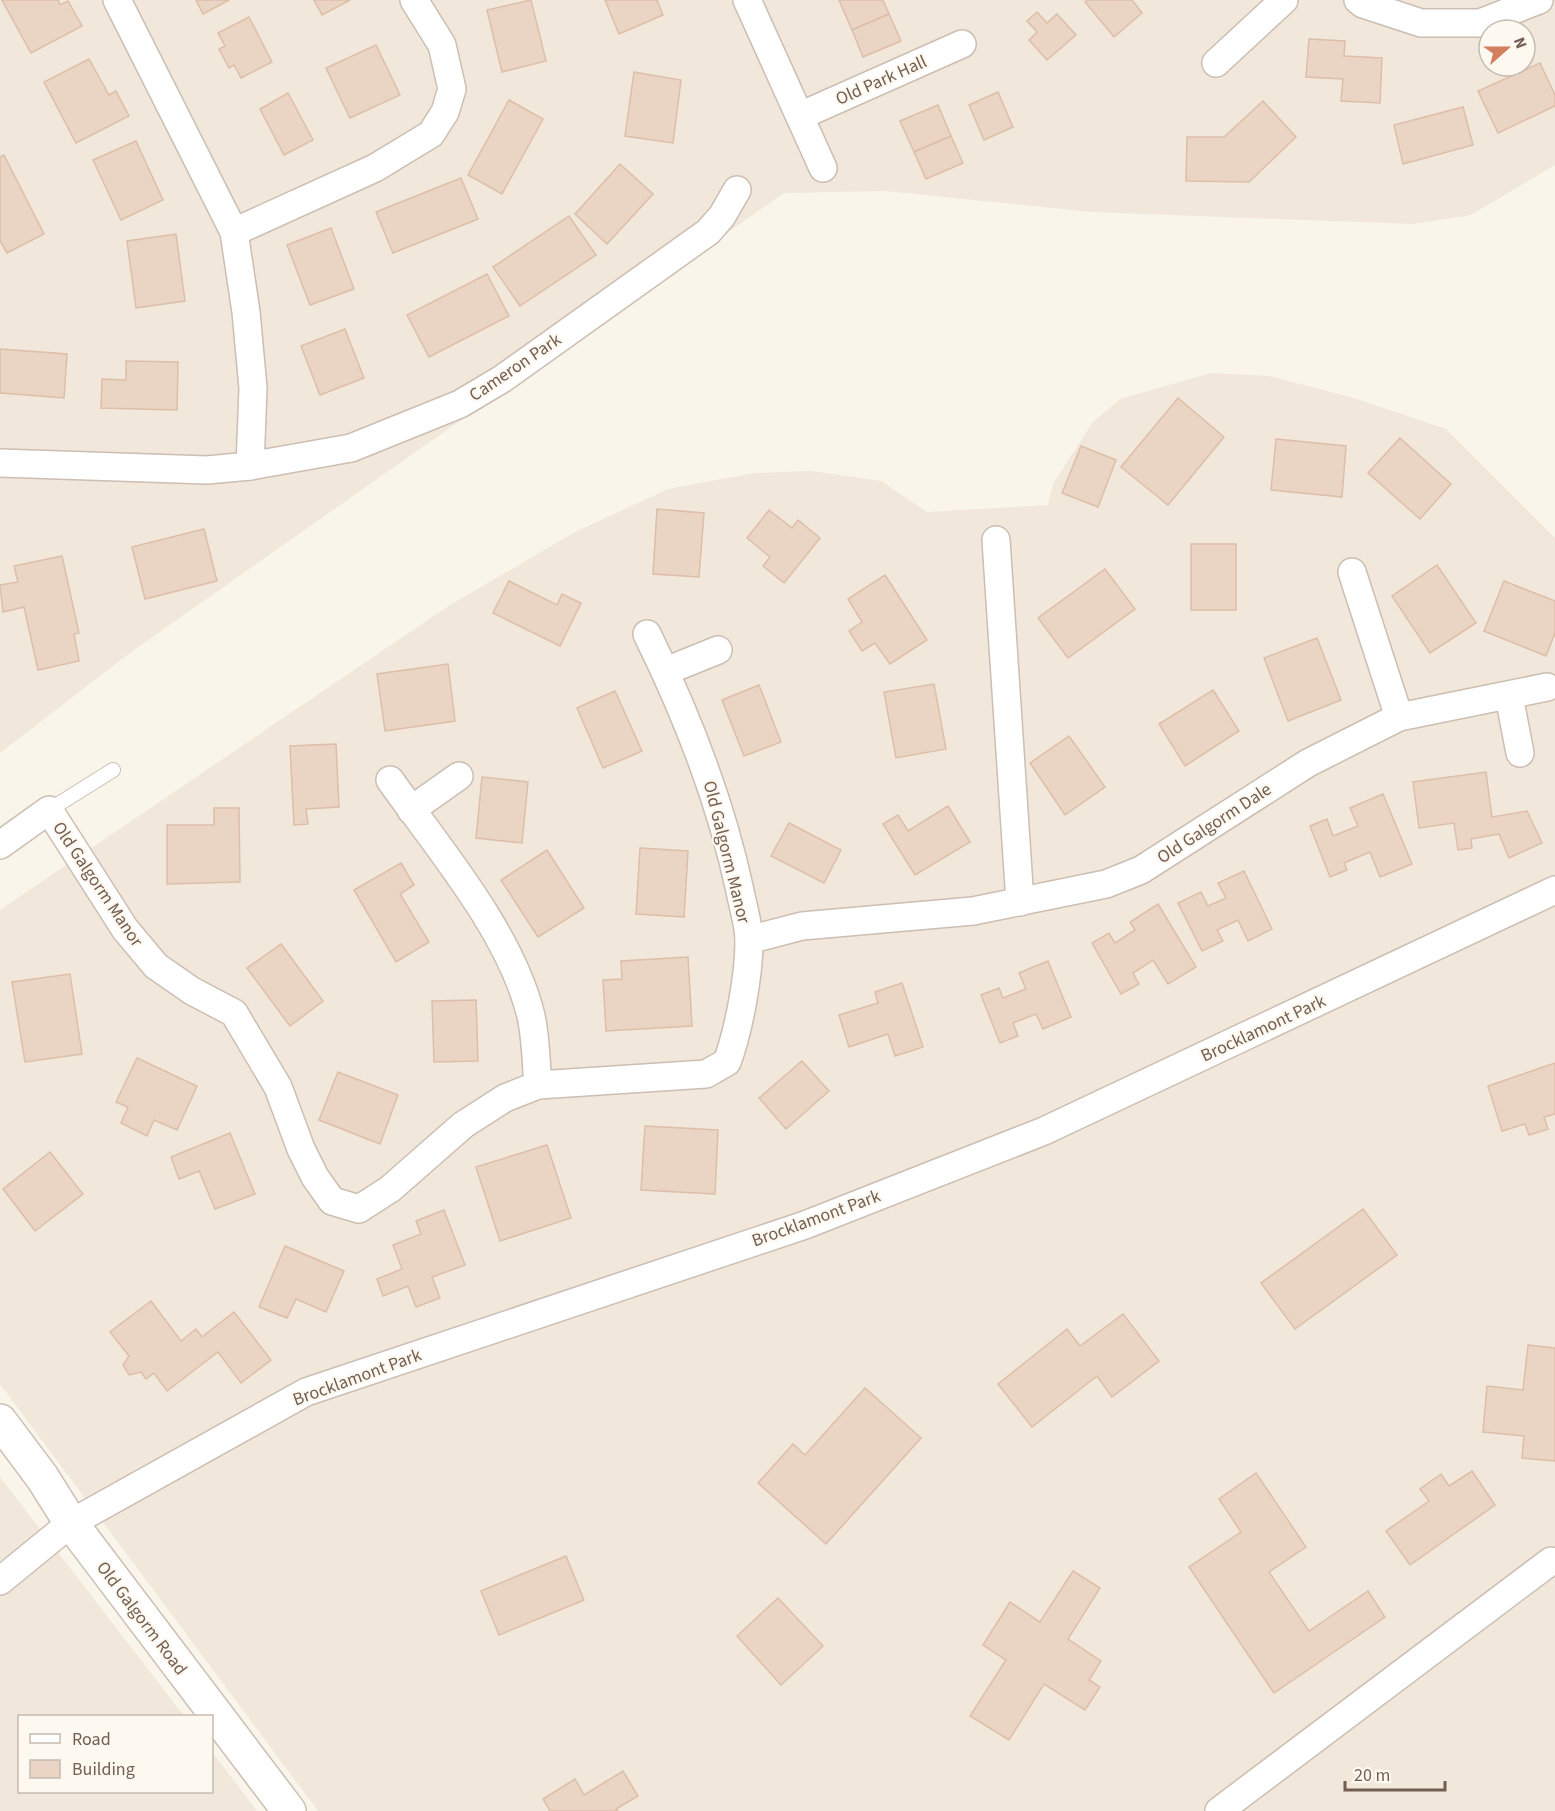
<svg xmlns="http://www.w3.org/2000/svg" width="1555" height="1811" font-family="'Source Sans 3',sans-serif">
  <style>
    .residential { fill: #f1e7da; fill-rule: evenodd }
    .building { fill: #ead5c4; stroke: #ddbea8; stroke-width: 1.5 }
    .lines { fill: none; stroke-linecap: round; stroke-linejoin: round }
    .service-casing { stroke: #ccbeb2; stroke-width: 16 }
    .minor-casing { stroke: #ccbeb2; stroke-width: 30 }
    .tertiary-casing { stroke: #ccbeb2; stroke-width: 36 }
    .service { stroke: #fff; stroke-width: 14 }
    .minor { stroke: #fff; stroke-width: 27 }
    .tertiary { stroke: #fff; stroke-width: 33 }
    .labels { text-anchor: middle; stroke-width: 4.5; stroke-linejoin: round; paint-order: stroke }
    .street-label { font-size: 18px; fill: #735e51; stroke: #fdf9f1 }
  </style>
  <rect width="100%" height="100%" fill="#faf5eb"/>
  <!-- residential -->
  <g class="residential">
    <path d="M0,0H1555V165L1471,215L1413,224L1091,212L886,191L784,193L131,652L0,753ZM1489,30H1525V66H1489Z"/>
    <path d="M1211,373L1269,376L1354,398L1446,429L1555,538V1811H318L0,1384V910L450,605L577,531L668,489L754,473L812,471L881,481L927,512L1048,505L1053,484L1092,423L1120,399Z"/>
    <path d="M0,1477L184,1716H20V1792H212V1752L257,1811H0Z"/>
  </g>
  <!-- building -->
  <g class="building">
    <path d="M2,0H58L60,5L68,1L82,26L31,53Z"/>
    <path d="M196,0H229L203,14Z"/>
    <path d="M314,0H350L322,15Z"/>
    <path d="M531,0L546,61L502,72L487,10Z"/>
    <path d="M605,0H657L663,15L619,34Z"/>
    <path d="M839,0H883L889,14L852,30Z"/>
    <path d="M1088,0H1132L1142,13L1114,37L1085,2Z"/>
    <path d="M1037,12L1047,23L1057,14L1076,35L1047,60L1029,40L1037,32L1027,21Z"/>
    <path d="M889,14L901,41L863,57L852,30Z"/>
    <path d="M249,17L272,62L241,78L234,65L229,68L219,49L225,46L218,33Z"/>
    <path d="M1309,39L1345,41L1344,56L1382,58L1380,103L1341,101L1343,79L1306,77Z"/>
    <path d="M376,45L400,95L350,118L326,68Z"/>
    <path d="M89,59L109,95L116,91L129,116L76,143L44,82Z"/>
    <path d="M1540,63L1555,95V106L1498,133L1478,91Z"/>
    <path d="M634,72L681,80L673,143L625,136Z"/>
    <path d="M998,92L1013,127L984,140L969,105Z"/>
    <path d="M288,93L313,140L284,155L260,109Z"/>
    <path d="M509,100L543,119L502,194L468,175Z"/>
    <path d="M1263,101L1296,137L1249,182L1186,181L1187,137H1224Z"/>
    <path d="M938,105L951,136L914,152L900,121Z"/>
    <path d="M1463,107L1473,145L1403,164L1394,125Z"/>
    <path d="M951,136L963,163L926,179L914,152Z"/>
    <path d="M136,141L163,200L121,220L93,160Z"/>
    <path d="M4,155L44,234L7,253L0,241V157Z"/>
    <path d="M620,164L653,194L607,244L575,214Z"/>
    <path d="M461,178L478,219L393,253L376,212Z"/>
    <path d="M569,216L596,255L520,306L493,267Z"/>
    <path d="M331,228L354,289L310,305L287,245Z"/>
    <path d="M176,234L185,301L136,308L127,241Z"/>
    <path d="M487,274L509,316L429,357L407,315Z"/>
    <path d="M345,329L364,378L320,395L301,346Z"/>
    <path d="M0,349L67,354L64,398L0,393Z"/>
    <path d="M126,361L178,362L177,410L101,408L102,379L126,380Z"/>
    <path d="M1178,398L1224,437L1168,505L1121,467Z"/>
    <path d="M1400,438L1451,484L1420,519L1368,473Z"/>
    <path d="M1276,439L1346,446L1342,497L1271,490Z"/>
    <path d="M1081,446L1116,460L1098,507L1062,493Z"/>
    <path d="M657,509L704,513L699,577L653,574Z"/>
    <path d="M769,510L792,528L798,520L820,538L784,583L763,566L770,557L747,538Z"/>
    <path d="M204,529L217,581L145,599L132,547Z"/>
    <rect x="1191" y="544" width="45" height="66"/>
    <path d="M62,556L79,633L74,634L79,661L38,670L24,607L3,612L0,585L18,582L14,566Z"/>
    <path d="M1437,565L1476,623L1430,653L1392,596Z"/>
    <path d="M1105,569L1135,609L1068,658L1038,618Z"/>
    <path d="M885,575L927,640L890,664L875,643L862,651L849,631L862,622L848,599Z"/>
    <path d="M509,581L557,605L562,594L581,603L560,646L493,613Z"/>
    <path d="M1504,581L1555,601V633L1546,656L1484,631Z"/>
    <path d="M1317,638L1341,700L1288,721L1264,658Z"/>
    <path d="M448,664L455,721L385,731L377,674Z"/>
    <path d="M934,684L946,749L896,758L884,692Z"/>
    <path d="M759,685L781,742L744,756L722,700Z"/>
    <path d="M1213,690L1239,731L1185,766L1159,724Z"/>
    <path d="M615,691L642,751L603,768L577,708Z"/>
    <path d="M1069,736L1105,787L1065,815L1030,763Z"/>
    <path d="M336,744L339,807L306,809L308,824L294,825L290,746Z"/>
    <path d="M1486,772L1492,817L1527,811L1542,843L1509,858L1499,834L1471,839L1472,848L1458,850L1454,823L1419,828L1413,782Z"/>
    <path d="M482,777L528,782L522,843L476,838Z"/>
    <path d="M1383,794L1412,864L1380,877L1370,852L1344,863L1347,870L1330,877L1310,826L1327,819L1333,836L1358,826L1350,808Z"/>
    <path d="M948,806L970,842L915,875L883,824L898,815L908,831Z"/>
    <path d="M214,808H239L240,882L167,884V825H214Z"/>
    <path d="M789,823L841,850L824,883L771,856Z"/>
    <path d="M640,848L688,851L684,917L636,914Z"/>
    <path d="M547,850L584,908L538,937L501,880Z"/>
    <path d="M401,863L414,885L400,894L429,942L396,962L354,890Z"/>
    <path d="M1244,871L1272,929L1248,941L1238,920L1217,930L1223,941L1202,951L1178,903L1201,892L1208,906L1226,898L1218,883Z"/>
    <path d="M1158,904L1196,967L1168,984L1153,960L1133,973L1139,984L1121,994L1092,943L1109,933L1115,943L1135,930L1130,922Z"/>
    <path d="M281,944L323,1001L290,1026L247,968Z"/>
    <path d="M688,957L692,1026L606,1031L603,980L622,979L621,961Z"/>
    <path d="M1048,961L1071,1017L1043,1029L1036,1014L1013,1023L1018,1036L1000,1043L981,995L999,988L1003,998L1026,989L1019,973Z"/>
    <path d="M70,974L82,1054L25,1062L12,982Z"/>
    <path d="M902,983L923,1047L895,1056L888,1034L849,1047L839,1015L878,1003L875,992Z"/>
    <path d="M476,1000L478,1061L434,1062L432,1001Z"/>
    <path d="M137,1058L197,1086L177,1130L154,1120L147,1136L121,1123L128,1107L116,1102Z"/>
    <path d="M802,1061L829,1091L786,1129L759,1098Z"/>
    <path d="M1555,1063V1114L1544,1117L1548,1129L1529,1135L1525,1124L1502,1131L1488,1086Z"/>
    <path d="M338,1072L398,1095L380,1144L319,1120Z"/>
    <path d="M645,1126L718,1130L715,1194L641,1190Z"/>
    <path d="M230,1133L255,1194L215,1209L199,1171L179,1179L171,1157Z"/>
    <path d="M547,1145L571,1218L500,1241L476,1167Z"/>
    <path d="M50,1152L83,1194L35,1231L3,1189Z"/>
    <path d="M1363,1209L1397,1255L1295,1329L1261,1283Z"/>
    <path d="M444,1210L465,1265L432,1277L440,1298L416,1307L408,1286L383,1296L377,1279L402,1269L393,1245L421,1234L416,1221Z"/>
    <path d="M285,1246L344,1271L326,1312L296,1299L287,1318L259,1307Z"/>
    <path d="M151,1301L181,1341L196,1329L202,1337L234,1312L271,1360L241,1383L218,1352L167,1391L154,1373L146,1379L141,1372L129,1375L123,1365L129,1356L110,1332Z"/>
    <path d="M1123,1314L1159,1361L1112,1397L1097,1376L1032,1427L998,1384L1067,1329L1080,1346Z"/>
    <path d="M1528,1345L1555,1348V1461L1522,1458L1524,1436L1483,1432L1487,1386L1523,1390Z"/>
    <path d="M865,1388L921,1438L826,1544L758,1483L793,1444L805,1455Z"/>
    <path d="M1472,1471L1495,1505L1410,1565L1386,1531L1429,1501L1420,1489L1441,1474L1449,1486Z"/>
    <path d="M1256,1473L1306,1547L1269,1572L1309,1631L1368,1591L1385,1617L1274,1693L1189,1567L1241,1532L1219,1499Z"/>
    <path d="M566,1556L584,1600L499,1635L481,1591Z"/>
    <path d="M1073,1571L1100,1588L1068,1639L1101,1661L1089,1680L1100,1687L1085,1710L1044,1684L1009,1740L970,1716L1006,1660L983,1645L1010,1602L1040,1622Z"/>
    <path d="M778,1598L823,1646L781,1685L737,1636Z"/>
    <path d="M623,1771L638,1796L616,1809L618,1811H550L543,1799L575,1779L584,1795Z"/>
  </g>
  <g class="lines">
    <defs>
      <path id="service" d="M49,810L113,770"/>
      <g id="minor">
        <path d="M117,0L234,232L246,312L253,388L250,466"/>
        <path d="M747,0L823,168"/>
        <path d="M1358,0L1363,4L1421,23H1480L1539,0"/>
        <path d="M1216,63L1284,0"/>
        <path d="M800,116L962,44"/>
        <path d="M234,232L375,168L431,134L445,112L452,89L442,45L414,0"/>
        <path d="M0,463L207,470L250,466L351,448L460,404L502,379L708,232L722,216L737,190"/>
        <path d="M996,540L1020,902"/>
        <path d="M1352,572L1399,717"/>
        <path d="M666,671L718,650"/>
        <path d="M1509,696L1520,753"/>
        <path d="M390,780C439,849 511,933 531,1016C536,1038 536,1063 538,1085"/>
        <path d="M411,810L459,776"/>
        <path d="M0,845L49,810L125,929L156,966L192,991L234,1013L278,1087L301,1149L315,1177L332,1201L359,1209L390,1189L463,1125L505,1098L538,1085L706,1074L727,1062C739,1030 749,975 749,941C749,925 743,907 740,891C721,802 687,715 647,634"/>
        <path d="M749,940L802,926L973,911L1106,884L1141,870L1308,763L1399,717L1547,687"/>
        <path d="M0,1581L71,1523L306,1392L805,1225L1044,1131L1555,890"/>
        <path d="M1219,1811L1551,1561"/>
      </g>
      <path id="tertiary" d="M0,1421L42,1477L71,1523L289,1811"/>
    </defs>
    <!-- service casing -->
    <use href="#service" class="service-casing"/>
    <!-- minor casing -->
    <use href="#minor" class="minor-casing"/>
    <!-- tertiary casing -->
    <use href="#tertiary" class="tertiary-casing"/>
    <!-- service -->
    <use href="#service" class="service"/>
    <!-- minor -->
    <use href="#minor" class="minor"/>
    <!-- tertiary -->
    <use href="#tertiary" class="tertiary"/>
  </g>
  <g class="labels">
    <!-- street labels -->
    <g class="street-label">
      <text transform="translate(881 80) rotate(-24)" y="6">Old Park Hall</text>
      <text transform="translate(515 367) rotate(-34)" y="6">Cameron Park</text>
      <text transform="translate(1214 823) rotate(-33)" y="6">Old Galgorm Dale</text>
      <text transform="translate(727 852) rotate(76)" y="6">Old Galgorm Manor</text>
      <text transform="translate(98 884) rotate(56)" y="6">Old Galgorm Manor</text>
      <text transform="translate(1263 1028) rotate(-25)" y="6">Brocklamont Park</text>
      <text transform="translate(816 1218) rotate(-20)" y="6">Brocklamont Park</text>
      <text transform="translate(357 1377) rotate(-20)" y="6">Brocklamont Park</text>
      <text transform="translate(142 1618) rotate(53)" y="6">Old Galgorm Road</text>
    </g>
  </g>
  <!-- legend -->
  <rect x="18" y="1715" width="195" height="78" fill="#fdf9f1" stroke="#c6bbb1" stroke-width="1.5"/>
  <rect x="30" y="1734" width="30" height="9" fill="#ffffff" stroke="#c6bbb1" stroke-width="1.5"/>
  <text x="72" y="1745" font-size="18" fill="#735e51">Road</text>
  <rect x="30" y="1760" width="30" height="18" fill="#ead5c4" stroke="#c6bbb1" stroke-width="1.5"/>
  <text x="72" y="1775" font-size="18" fill="#735e51">Building</text>
  <!-- north arrow -->
  <g transform="translate(1507 48) rotate(69)"><circle r="28" fill="#fdf9f1" stroke="#c6bbb1" stroke-width="1.5"/>
  <path d="M0-4.5L10 22L0 15L-10 22Z" fill="#d47e60"/>
  <text y="-9" font-size="16" font-weight="bold" text-anchor="middle" fill="#735e51">N</text>
  </g>
  <!-- scale -->
  <path d="M1345 1781v9h100v-9" fill="none" stroke="#735e51" stroke-width="3"/>
  <text x="1354" y="1781" font-size="18" fill="#735e51" stroke="#fdf9f1" stroke-width="4.5" paint-order="stroke">20 m</text>
</svg>
